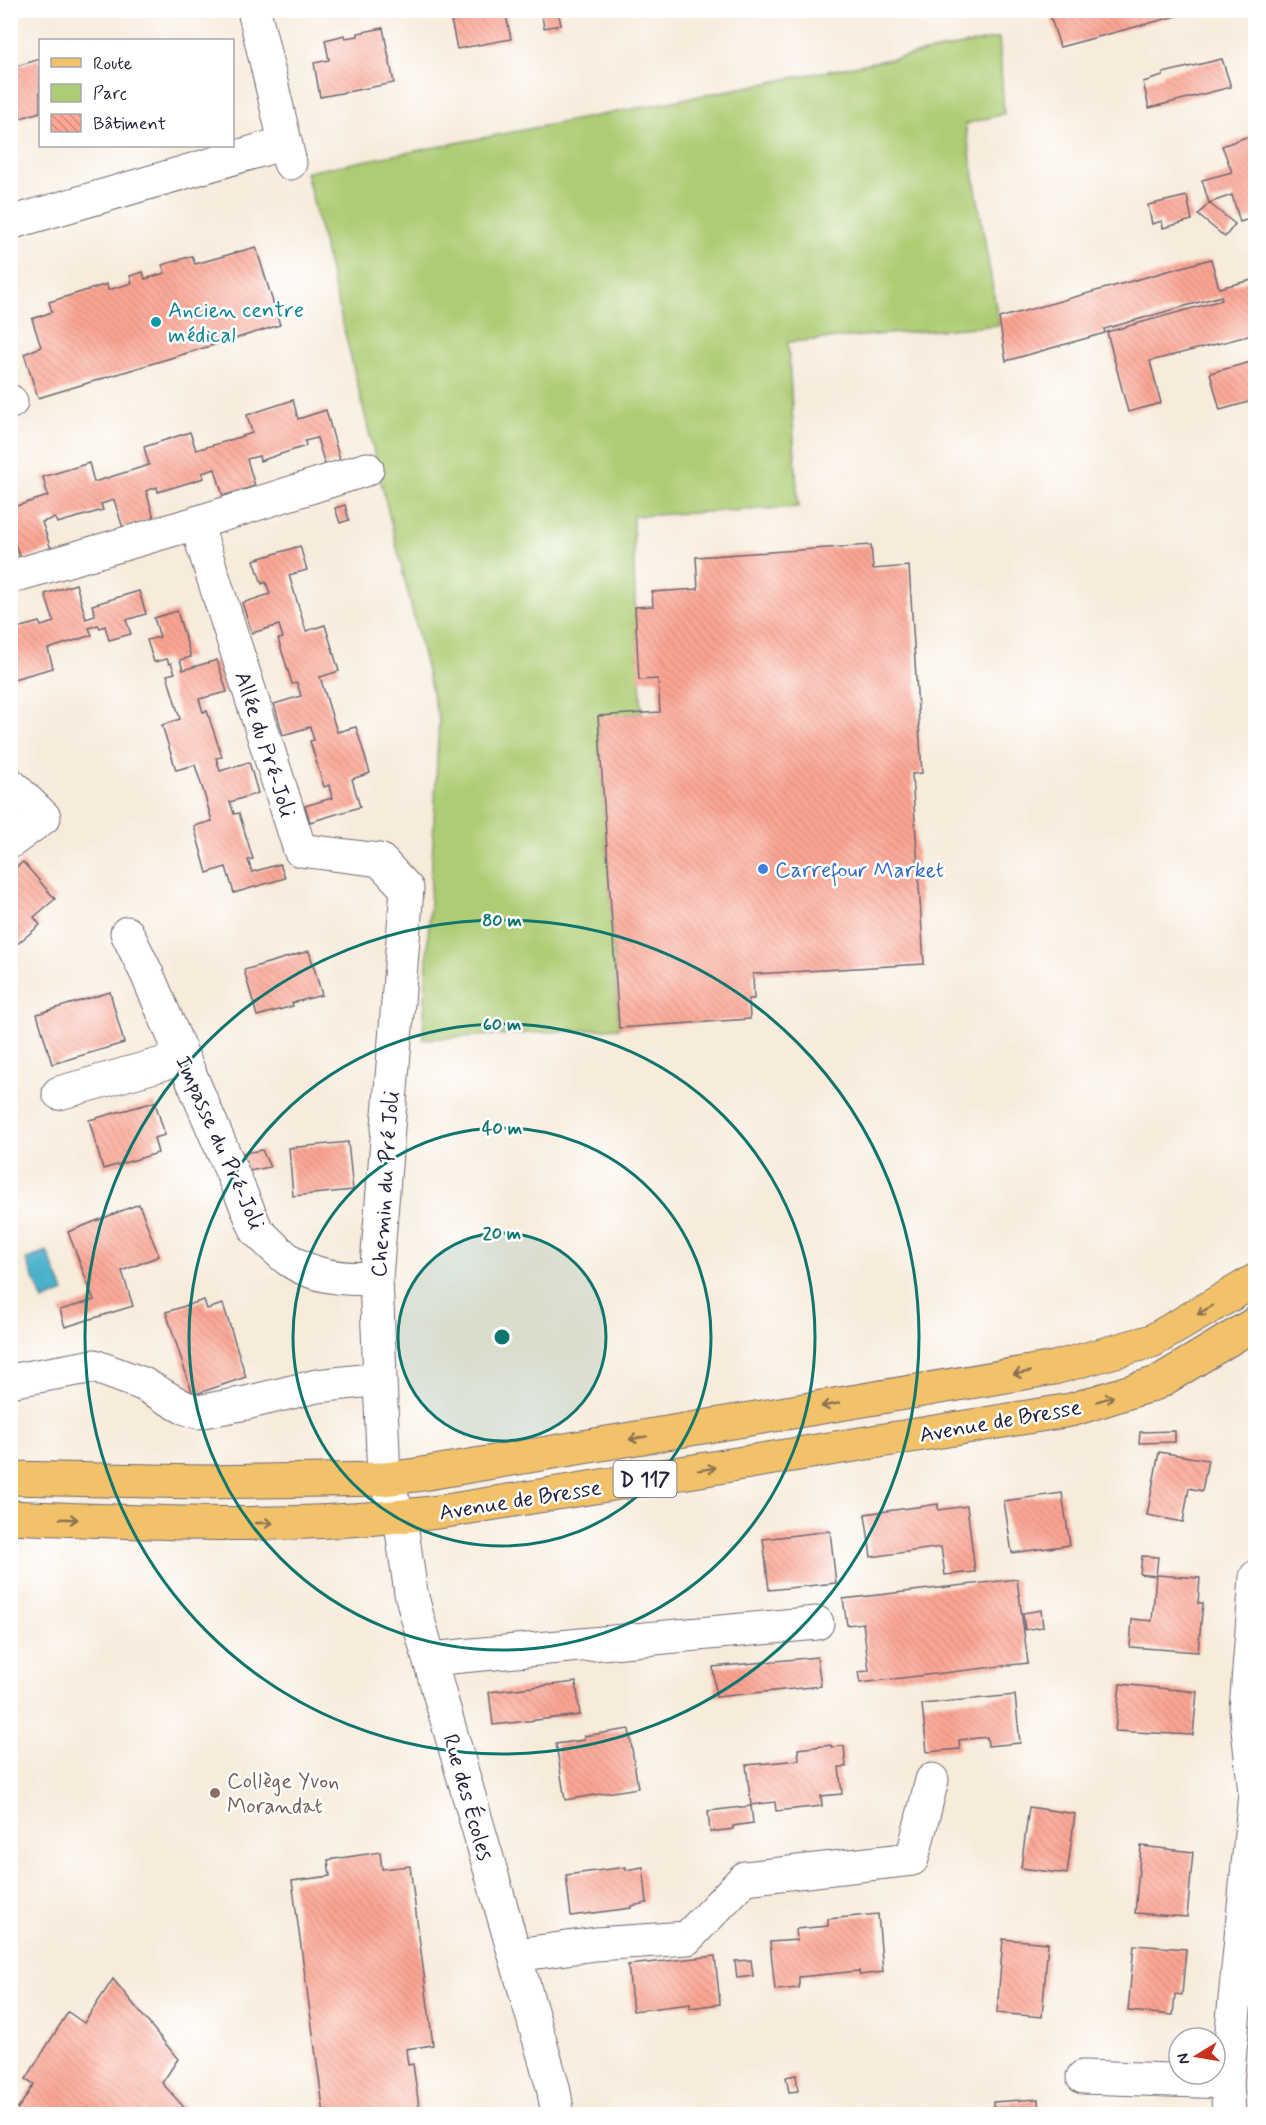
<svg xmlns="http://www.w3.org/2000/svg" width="1266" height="2125" font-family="Mynerve,sans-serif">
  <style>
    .green { fill: #adcc73; stroke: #687757; stroke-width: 1.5 }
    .water { fill: #4cb1cb; stroke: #376a83; stroke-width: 1.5 }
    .building { fill: url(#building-back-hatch) }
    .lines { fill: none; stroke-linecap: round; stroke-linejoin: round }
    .minor-casing { stroke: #6d6873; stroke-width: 35 }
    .major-casing { stroke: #6d6873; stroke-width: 35 }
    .minor { stroke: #fff; stroke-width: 33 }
    .major { stroke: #f2c26a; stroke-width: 33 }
    .oneway { stroke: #8a7252 }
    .ring { fill: none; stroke: #0f766e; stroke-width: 3 }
    .culture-dot { fill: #0f9aa8; stroke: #fff; stroke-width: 2 }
    .shop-dot { fill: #3f7fe0; stroke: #fff; stroke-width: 2 }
    .education-dot { fill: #8d6e63; stroke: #fff; stroke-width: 2 }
    .labels { text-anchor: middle; stroke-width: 5; stroke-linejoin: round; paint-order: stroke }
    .shield { fill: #fff; stroke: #646476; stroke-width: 1.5 }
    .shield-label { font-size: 21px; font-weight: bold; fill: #22223b }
    .culture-label { font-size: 22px; fill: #0d838f; stroke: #fff; text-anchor: start }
    .street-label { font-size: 22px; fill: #22223b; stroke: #fff }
    .shop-label { font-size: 22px; fill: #366cbe; stroke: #fff; text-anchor: start }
    .education-label { font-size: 22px; fill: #785e54; stroke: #fff; text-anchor: start }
    .centre { fill: #0f766e; stroke: #fff; stroke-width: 3 }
    .ring-label { font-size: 18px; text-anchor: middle; font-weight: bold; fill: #0f766e; stroke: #fff; stroke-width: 5; stroke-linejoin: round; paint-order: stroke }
  </style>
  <defs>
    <pattern id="building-back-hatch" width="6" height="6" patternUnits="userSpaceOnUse" patternTransform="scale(1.5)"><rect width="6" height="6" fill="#fba593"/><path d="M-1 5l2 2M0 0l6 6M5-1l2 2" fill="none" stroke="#d78e80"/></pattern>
  </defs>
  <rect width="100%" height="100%" fill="#fff"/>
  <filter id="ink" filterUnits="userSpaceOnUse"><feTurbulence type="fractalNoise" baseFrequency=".0167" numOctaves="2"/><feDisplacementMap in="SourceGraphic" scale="12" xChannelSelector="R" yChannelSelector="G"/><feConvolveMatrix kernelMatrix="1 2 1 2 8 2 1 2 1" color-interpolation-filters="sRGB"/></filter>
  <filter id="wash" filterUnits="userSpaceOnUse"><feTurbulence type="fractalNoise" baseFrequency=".008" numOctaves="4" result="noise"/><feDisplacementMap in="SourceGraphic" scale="24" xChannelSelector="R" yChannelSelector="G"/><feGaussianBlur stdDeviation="1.35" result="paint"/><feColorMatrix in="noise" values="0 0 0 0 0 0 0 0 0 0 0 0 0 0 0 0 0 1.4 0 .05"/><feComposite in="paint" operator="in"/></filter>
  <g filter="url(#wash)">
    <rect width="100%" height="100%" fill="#f7ebda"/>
    <!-- green -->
    <path class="green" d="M999,38L1004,114L965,124L999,325L788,342L798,507L633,516L635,607L642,713L598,717L619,1028L423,1039L439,721L306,172Z"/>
    <!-- water -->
    <path class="water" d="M47,1251L64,1292L43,1301L26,1260Z"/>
    <g id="blocks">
      <!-- building -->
      <g class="building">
        <path d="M449,10H505L511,39L457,49Z"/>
        <path d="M541,10H558L561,25L544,28Z"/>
        <path d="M1056,10H1195V11L1060,47L1049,12Z"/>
        <path d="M383,28L394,83L320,97L314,63L329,60L325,40L345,35V38L358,36V33Z"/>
        <path d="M40,59V112L12,121L10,68Z"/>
        <path d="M1222,59L1231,87L1149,108L1143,82L1163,76V73Z"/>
        <path d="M1249,136L1256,154V217L1240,222L1232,195L1209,203L1202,180L1232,172L1222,146Z"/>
        <path d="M1187,196L1192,220L1163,228L1162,221L1152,224L1148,205Z"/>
        <path d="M1209,203L1235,224L1225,237L1198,215Z"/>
        <path d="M256,247L280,325L38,398L24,354L41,347L32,319L52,312L49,302L107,284L108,290L132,283L130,276L143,272L145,279L165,273L162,265L192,256L195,264Z"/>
        <path d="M1211,259L1219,288L1256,279V334L1150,361L1161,403L1128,412L1107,332L1222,300L1221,296L1104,329L1105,333L1006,361L999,318Z"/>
        <path d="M1251,362L1256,377V400L1220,410L1210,373Z"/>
        <path d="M293,400L298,419L326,410L340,460L325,465L317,438L305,441L306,446L284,453L260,461L259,456L247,459L255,486L223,496L215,469L202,473L204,478L158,492L157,487L146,491L154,518L123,528L114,500L101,504L103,510L57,523L55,518L42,522L51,549L21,559L10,532V508L48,496L43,477L89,463L94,482L149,465L144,447L190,432L196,450L224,442L252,433L247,415Z"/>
        <path d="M345,505L349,520L340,523L335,508Z"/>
        <path d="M871,545L873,569L909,566L922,773L912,774L924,964L753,974L754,999H749L750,1019L619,1028L598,716L660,712L658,679L639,680L635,607L653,606L652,592L698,589L696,557Z"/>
        <path d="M300,546L307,570L289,575L306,631L325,625L339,671L320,677L337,732L356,727L370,773L352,779L360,807L310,822L305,806L332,798L329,785L324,787L310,741L314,740L310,727L283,735L274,704L301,696L297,683L292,684L285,661L278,639L283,638L279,625L252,633L242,603L270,594L266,582L262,584L254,560Z"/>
        <path d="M76,584L86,619L95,616L92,605L139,591L146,614L126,620L131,634L109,640L105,626L100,628L98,625L89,628L92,635L48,649L53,668L10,680V630L39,622L41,626L54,622L45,594Z"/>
        <path d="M177,611L191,657L180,660L183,670L217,660L227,692L199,699L203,712L207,711L222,757L216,758L220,771L249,762L258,793L230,802L234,814L239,813L253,859L248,860L252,872L280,864L285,878L234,893L226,867L207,873L194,826L212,821L204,793L195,765L176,770L162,725L180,719L167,675L175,673L171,663L169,664L167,659L154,662L147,640L160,637L154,618Z"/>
        <path d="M23,862L55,899L34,917L40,925L16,945L10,938V872Z"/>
        <path d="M309,951L322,995L292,1003L293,1006L257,1016L244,970Z"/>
        <path d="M110,992L124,1043L52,1064L37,1014Z"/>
        <path d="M155,1102L165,1135L154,1138L158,1153L103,1169L89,1120Z"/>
        <path d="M348,1142L353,1190L293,1196L289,1148Z"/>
        <path d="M262,1150L270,1167L244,1172L237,1154Z"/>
        <path d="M139,1204L159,1256L122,1271L133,1306L65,1327L60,1310L94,1300L68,1232Z"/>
        <path d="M204,1300L207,1309L223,1304L246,1377L193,1395L166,1312Z"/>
        <path d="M1175,1431V1442L1139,1443L1140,1432Z"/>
        <path d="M1159,1452L1208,1460L1202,1491L1189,1488L1183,1522L1147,1515Z"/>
        <path d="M1062,1493L1070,1545L1012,1553L1004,1501Z"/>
        <path d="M938,1504V1510L967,1506L975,1572L945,1575L941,1547L871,1557L865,1514Z"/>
        <path d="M830,1531L836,1583L769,1590L763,1539Z"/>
        <path d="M1142,1556L1158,1557L1156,1576L1140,1574Z"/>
        <path d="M1156,1575L1200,1578L1198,1603H1203L1198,1652L1130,1647L1132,1619L1152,1621Z"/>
        <path d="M1017,1579L1028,1663L860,1683L858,1672L869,1671L863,1623L847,1625L843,1599Z"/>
        <path d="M1041,1610L1043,1627L1025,1630L1023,1613Z"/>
        <path d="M817,1657L821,1686L716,1697L713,1667Z"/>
        <path d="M576,1682L580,1715L493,1725L489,1692Z"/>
        <path d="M1120,1684L1197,1692L1193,1735L1115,1731Z"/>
        <path d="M1015,1695L1020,1743L988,1746L987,1737L959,1740L960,1749L927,1752L922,1704Z"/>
        <path d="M629,1729L638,1788L565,1800L556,1744L584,1740V1736Z"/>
        <path d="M831,1745V1747L844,1746L846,1767H839L842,1794L821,1796L822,1806L776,1811L775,1802L751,1805L746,1765L799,1760L798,1749Z"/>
        <path d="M751,1806L753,1823L733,1826V1829L710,1832L708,1811Z"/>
        <path d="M1029,1807L1075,1814L1067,1874L1021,1868Z"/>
        <path d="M1141,1846L1193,1852L1187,1917L1135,1913Z"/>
        <path d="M380,1852L382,1869L410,1866L433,2045L406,2049L408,2065L413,2064L420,2114H324L292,1881L330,1876L328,1860Z"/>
        <path d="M626,1867V1870L643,1867L647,1903L631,1906V1908L571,1916L566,1875Z"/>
        <path d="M878,1914L883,1972L860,1975L859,1971L799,1977V1988L775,1990L770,1942L797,1940L796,1929L828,1926V1919Z"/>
        <path d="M1003,1939L1048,1943L1042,2017L997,2013Z"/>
        <path d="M1134,1945L1186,1949L1182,1995L1175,1994L1173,2015L1128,2011Z"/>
        <path d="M715,1956L720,2004L690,2008V2004L633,2011L628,1965Z"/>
        <path d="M751,1960L753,1976L737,1978L735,1961Z"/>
        <path d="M113,1979L178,2059L162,2083L190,2114H148L145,2111L143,2114H10V2105L18,2109L34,2084L26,2079L68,2012L84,2023Z"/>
        <path d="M796,2075L798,2091L789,2092L786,2077Z"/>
        <path d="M1038,2099L1039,2114H994L993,2102Z"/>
      </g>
    </g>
  </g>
  <g filter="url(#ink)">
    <use href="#blocks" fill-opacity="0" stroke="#6d6873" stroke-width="1.5"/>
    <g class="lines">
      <defs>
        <g id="minor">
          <path d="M254,10L290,163"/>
          <path d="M10,223L285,143"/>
          <path d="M10,401L11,402"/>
          <path d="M196,523L300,850L380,860L407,889L376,1278L384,1479L400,1517L411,1593L417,1616L553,2087L558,2114"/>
          <path d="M10,577L196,523L367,469"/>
          <path d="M10,784L44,817L10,842"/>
          <path d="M127,933L147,974L257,1231C268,1241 278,1252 289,1260C315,1278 347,1280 376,1278"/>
          <path d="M59,1093L183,1058"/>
          <path d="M10,1381L94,1366L143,1384L183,1407L198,1412L246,1403L317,1386L380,1379"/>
          <path d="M429,1659L817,1623"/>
          <path d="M516,1955L596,1944L687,1938L745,1878L912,1859L932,1780"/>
          <path d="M1083,2077L1227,2082"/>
          <path d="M1229,2114L1227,2082L1255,1793L1246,1710L1256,1577"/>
        </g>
        <g id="major">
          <path d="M10,1478L201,1482L384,1479L416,1475L1054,1368L1152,1341L1256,1280"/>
          <path d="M10,1517C156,1523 302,1530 446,1511L1071,1410L1157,1383L1256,1323"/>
        </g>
      </defs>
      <!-- minor casing -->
      <use href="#minor" class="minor-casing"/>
      <!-- major casing -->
      <use href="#major" class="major-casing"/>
      <!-- minor -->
      <use href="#minor" class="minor"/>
      <!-- major -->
      <use href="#major" class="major"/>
    </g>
    <!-- one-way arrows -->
    <defs><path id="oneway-shaft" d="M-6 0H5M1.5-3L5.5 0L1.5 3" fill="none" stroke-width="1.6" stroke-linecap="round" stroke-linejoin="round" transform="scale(1.5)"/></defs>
    <g class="oneway">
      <use href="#oneway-shaft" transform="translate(1205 1310) rotate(150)"/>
      <use href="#oneway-shaft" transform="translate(1022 1373) rotate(170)"/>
      <use href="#oneway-shaft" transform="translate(1105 1399) rotate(-17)"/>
      <use href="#oneway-shaft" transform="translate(830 1405) rotate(170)"/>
      <use href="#oneway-shaft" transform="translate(638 1438) rotate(170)"/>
      <use href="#oneway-shaft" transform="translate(707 1469) rotate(-9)"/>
      <use href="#oneway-shaft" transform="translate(69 1519) rotate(2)"/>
      <use href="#oneway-shaft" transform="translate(264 1523)"/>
    </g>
  </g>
  <!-- distance rings -->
  <circle cx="502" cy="1337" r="104" fill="#0f766e" fill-opacity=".12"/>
  <g class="ring">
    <circle cx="502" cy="1337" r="104"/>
    <circle cx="502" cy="1337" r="209"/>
    <circle cx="502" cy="1337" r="313"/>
    <circle cx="502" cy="1337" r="417"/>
  </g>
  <!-- markers -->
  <circle class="culture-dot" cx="156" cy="322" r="6"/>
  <circle class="shop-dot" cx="763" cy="869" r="6"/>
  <circle class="education-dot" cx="215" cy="1793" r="6"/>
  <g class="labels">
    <!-- shield labels -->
    <rect class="shield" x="613.5" y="1461" width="63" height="36" rx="4.5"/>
    <g class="shield-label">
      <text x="645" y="1486">D 117</text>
    </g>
    <!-- culture labels -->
    <g class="culture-label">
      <text x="168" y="317">Ancien centre<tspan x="168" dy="25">médical</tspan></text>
    </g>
    <!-- street labels -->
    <g class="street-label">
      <text transform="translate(266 744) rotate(72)" y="8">Allée du Pré-Joli</text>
      <text transform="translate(221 1142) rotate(66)" y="8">Impasse du Pré-Joli</text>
      <text transform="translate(384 1184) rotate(-86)" y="8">Chemin du Pré Joli</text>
      <text transform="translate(1000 1420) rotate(-10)" y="8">Avenue de Bresse</text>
      <text transform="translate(520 1499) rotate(-9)" y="8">Avenue de Bresse</text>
      <text transform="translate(469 1797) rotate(74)" y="8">Rue des Écoles</text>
    </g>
    <!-- shop labels -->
    <g class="shop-label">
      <text x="775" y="877">Carrefour Market</text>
    </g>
    <!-- education labels -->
    <g class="education-label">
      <text x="227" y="1788">Collège Yvon<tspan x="227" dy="25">Morandat</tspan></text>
    </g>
  </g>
  <circle cx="502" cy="1337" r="9" class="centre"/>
  <g class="ring-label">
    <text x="502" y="926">80 m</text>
    <text x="502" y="1030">60 m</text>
    <text x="502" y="1134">40 m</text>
    <text x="502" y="1239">20 m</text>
  </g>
  <!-- margin -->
  <rect width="1266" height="2125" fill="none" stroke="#fff" stroke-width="36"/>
  <!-- legend -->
  <rect x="39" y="39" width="195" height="108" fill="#ffffff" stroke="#a7a7b1" stroke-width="1.5"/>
  <rect x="51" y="58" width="30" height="9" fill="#f2c26a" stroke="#a7a7b1" stroke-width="1.5"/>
  <text x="93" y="69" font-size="18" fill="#22223b">Route</text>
  <rect x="51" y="84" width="30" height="18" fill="#adcc73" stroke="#a7a7b1" stroke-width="1.5"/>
  <text x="93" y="99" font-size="18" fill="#22223b">Parc</text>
  <rect x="51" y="114" width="30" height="18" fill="url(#building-back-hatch)" stroke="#a7a7b1" stroke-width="1.5"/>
  <text x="93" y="129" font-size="18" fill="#22223b">Bâtiment</text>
  <!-- north arrow -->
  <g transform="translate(1197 2056) rotate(259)"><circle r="28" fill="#ffffff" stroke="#a7a7b1" stroke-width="1.5"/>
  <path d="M0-4.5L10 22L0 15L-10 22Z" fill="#c8321e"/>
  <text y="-9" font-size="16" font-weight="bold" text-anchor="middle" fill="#22223b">N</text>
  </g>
</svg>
